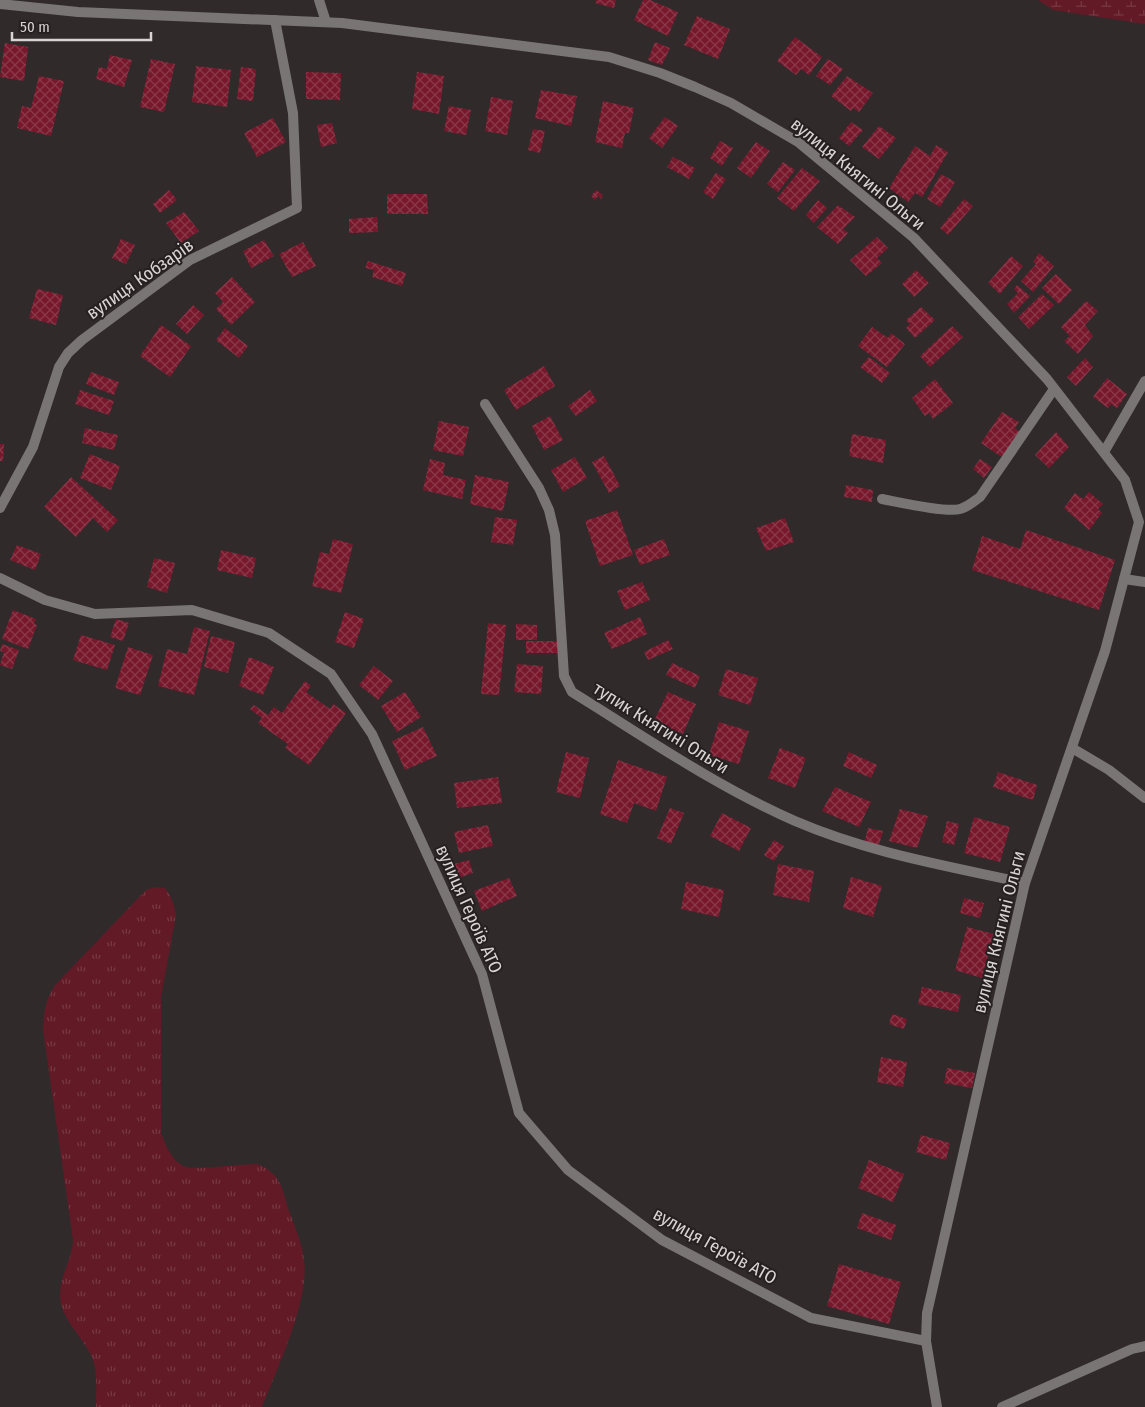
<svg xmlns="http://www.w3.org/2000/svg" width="1145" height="1407" font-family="'Fira Sans Condensed',sans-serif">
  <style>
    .grass { fill: url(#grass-tufts) }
    .wetland { fill: url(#wetland-marsh) }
    .building { fill: url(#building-cross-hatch) }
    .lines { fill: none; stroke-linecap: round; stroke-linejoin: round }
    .minor { stroke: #797575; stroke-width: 10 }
    .tertiary { stroke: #797575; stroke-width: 10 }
    .labels { text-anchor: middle; stroke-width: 4; stroke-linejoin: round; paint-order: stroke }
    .street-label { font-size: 18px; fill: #d8d4d4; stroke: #262020 }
  </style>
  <defs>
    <pattern id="grass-tufts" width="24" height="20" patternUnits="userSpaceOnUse" patternTransform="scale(1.25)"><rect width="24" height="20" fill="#611a26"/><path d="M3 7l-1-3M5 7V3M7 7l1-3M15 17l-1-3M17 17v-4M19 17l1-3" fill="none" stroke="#773a45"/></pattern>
    <pattern id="wetland-marsh" width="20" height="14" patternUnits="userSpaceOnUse" patternTransform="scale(1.25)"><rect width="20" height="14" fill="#611a26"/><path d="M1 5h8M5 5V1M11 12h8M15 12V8" fill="none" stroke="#773a45"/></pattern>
    <pattern id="building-cross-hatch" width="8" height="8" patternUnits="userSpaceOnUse" patternTransform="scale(1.25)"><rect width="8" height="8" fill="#78182c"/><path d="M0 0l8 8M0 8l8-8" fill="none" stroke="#8a394a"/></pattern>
  </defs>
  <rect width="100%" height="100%" fill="#302a2a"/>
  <!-- grass -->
  <path class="grass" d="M154,887L165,888C172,897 174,905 176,915L161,997V1133C166,1146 172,1162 186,1167C193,1170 246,1164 257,1164C280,1173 282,1187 288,1208C294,1225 302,1243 304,1260C310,1299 277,1369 262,1407H96C96,1390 98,1373 92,1357C84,1339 65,1323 61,1303C56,1280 72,1263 73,1240L43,1030C44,1011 45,1001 55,985L146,890Z"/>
  <!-- wetland -->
  <path class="wetland" d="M1038,0H1145V24L1053,10Z"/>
  <!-- building -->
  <g class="building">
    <path d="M596,0H616L614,8L595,3Z"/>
    <path d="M643,0H650L678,12L668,36L634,20Z"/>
    <path d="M697,16L730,29L718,59L684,45Z"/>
    <path d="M795,37L822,57L809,75L801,69L796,75L777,61Z"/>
    <path d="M655,42L670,48L662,65L648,60Z"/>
    <path d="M5,43L28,47L24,81L0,77Z"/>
    <path d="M110,55L132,60L124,87L96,79L99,67L107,69Z"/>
    <path d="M151,59L175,64L164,112L140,107Z"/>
    <path d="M828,59L843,69L830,85L816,76Z"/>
    <path d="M196,66L231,70L227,107L192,102Z"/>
    <path d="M241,67L256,69L253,101L237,99Z"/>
    <path d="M306,72L341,73L340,100L306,99Z"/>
    <path d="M417,72L444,76L439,114L412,109Z"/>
    <path d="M39,76L64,81L51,136L17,128L22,106L31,108Z"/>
    <path d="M847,76L873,93L859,112L853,108L851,111L831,96Z"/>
    <path d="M541,90L577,96L571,126L535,118Z"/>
    <path d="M491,97L513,101L507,135L485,131Z"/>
    <path d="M603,101L634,108L629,133H625L622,148L595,142Z"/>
    <path d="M449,106L471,110L466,135L444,131Z"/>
    <path d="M665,117L678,126L662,148L649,138Z"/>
    <path d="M273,118L286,142L257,157L244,133Z"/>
    <path d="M851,122L863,130L849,146L839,138Z"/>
    <path d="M332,123L337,143L321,147L317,125Z"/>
    <path d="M879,126L896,138L879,159L862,147Z"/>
    <path d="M533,129L545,131L540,153L528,150Z"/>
    <path d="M720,141L733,148L722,166L710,158Z"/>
    <path d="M756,142L770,151L751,178L737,168Z"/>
    <path d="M936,145L948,152L922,197L915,193L908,202L889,188L915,146L930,156Z"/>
    <path d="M673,157L695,168L689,179L667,167Z"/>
    <path d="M783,162L795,170L778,192L767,184Z"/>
    <path d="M802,168L820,181L794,211L777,198Z"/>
    <path d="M716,173L726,179L713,199L703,192Z"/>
    <path d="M941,174L955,182L940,207L927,199Z"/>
    <path d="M169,190L177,200L160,213L153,204Z"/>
    <path d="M596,190L603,195L601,199L598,196L595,200L591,196Z"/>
    <path d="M387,194H427L428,214H387Z"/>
    <path d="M964,199L973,206L948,235L940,228Z"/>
    <path d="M818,200L827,208L814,223L806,215Z"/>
    <path d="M838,205L855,217L843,229L848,233L838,244L817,227Z"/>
    <path d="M184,212L199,231L181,243L166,223Z"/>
    <path d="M377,217L378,232L349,233V219Z"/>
    <path d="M877,237L888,248L877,258L882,263L866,276L850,260Z"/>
    <path d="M121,239L135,245L126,264L112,258Z"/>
    <path d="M264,240L274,256L251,268L243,251Z"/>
    <path d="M303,242L316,266L292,277L279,254Z"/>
    <path d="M1039,253L1054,266L1033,292L1021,281L1036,264L1033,262Z"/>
    <path d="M1011,256L1023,266L1000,294L988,283Z"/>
    <path d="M368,261L406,273L402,286L372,277L374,270L365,268Z"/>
    <path d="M916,270L929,283L914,297L902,284Z"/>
    <path d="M1056,274L1072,290L1059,304L1042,288Z"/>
    <path d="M232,277L255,302L231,325L216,309L223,302L215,293Z"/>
    <path d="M1017,285L1030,296L1014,313L1007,304L1018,293L1014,289Z"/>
    <path d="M37,289L63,295L56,325L29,318Z"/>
    <path d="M1042,294L1054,305L1029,329L1018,317Z"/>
    <path d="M1086,301L1098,311L1085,325L1093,336L1078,354L1064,341L1070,336L1061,327Z"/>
    <path d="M193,305L204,315L187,334L176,324Z"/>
    <path d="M921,307L935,320L915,338L906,328L910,324L906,320Z"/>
    <path d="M161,325L191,346L170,377L140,356Z"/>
    <path d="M952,326L963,337L930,367L920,356Z"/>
    <path d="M872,327L888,338L891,333L905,344L887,367L858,346Z"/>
    <path d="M225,328L248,346L239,358L216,340Z"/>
    <path d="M869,357L890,373L882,383L860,367Z"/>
    <path d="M1085,358L1093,367L1076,386L1067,377Z"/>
    <path d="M544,366L555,386L516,410L504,390Z"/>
    <path d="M91,372L119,382L114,395L86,384Z"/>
    <path d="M1107,378L1127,394L1117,408L1111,404L1108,408L1093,397Z"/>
    <path d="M935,379L953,403L933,419L929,413L925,416L912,398Z"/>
    <path d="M80,390L114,401L109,415L75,404Z"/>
    <path d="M590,390L597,401L576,416L568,406Z"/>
    <path d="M1002,412L1019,422L1015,428L1021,433L1005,457L1000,456L981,443Z"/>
    <path d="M550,416L563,440L544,450L532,426Z"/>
    <path d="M439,421L469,427L463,456L433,450Z"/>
    <path d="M85,428L118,435L114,450L82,443Z"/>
    <path d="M1056,432L1069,447L1049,468L1035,455Z"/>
    <path d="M852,434L886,440L883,463L849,456Z"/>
    <path d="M0,444H4L3,461H0Z"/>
    <path d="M90,454L120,466L111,490L80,478Z"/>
    <path d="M604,456L620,486L609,493L592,462Z"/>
    <path d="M575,457L587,478L563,492L551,470Z"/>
    <path d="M430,459L445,463L443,475L466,480L462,499L423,490Z"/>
    <path d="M980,459L992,467L984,478L973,469Z"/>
    <path d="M475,475L509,482L503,511L470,504Z"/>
    <path d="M71,477L118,520L107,532L93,518L76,537L44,507Z"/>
    <path d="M846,485L873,490L872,502L844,497Z"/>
    <path d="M1089,492L1103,504L1098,509L1102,513L1089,530L1064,508L1075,493L1083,499Z"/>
    <path d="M617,510L633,555L600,566L585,521Z"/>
    <path d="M495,517L517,520L513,545L491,542Z"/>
    <path d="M785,518L794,542L766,551L756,528Z"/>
    <path d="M1026,530L1115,560L1099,610L972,570L982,536L1020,549Z"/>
    <path d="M333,539L353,544L341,593L312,586L320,552L329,554Z"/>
    <path d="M664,539L670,555L640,565L634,550Z"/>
    <path d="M17,545L41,554L35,570L10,560Z"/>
    <path d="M221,550L256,558L252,578L217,570Z"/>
    <path d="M154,558L175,563L167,593L147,587Z"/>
    <path d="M642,582L650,600L625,610L617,591Z"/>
    <path d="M13,610L36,619L34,624L37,625L28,649L2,639Z"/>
    <path d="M345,612L364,619L354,648L335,642Z"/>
    <path d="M640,617L647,634L612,649L604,633Z"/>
    <path d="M116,619L129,623L123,641L110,637Z"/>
    <path d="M488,623L506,625L499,695L481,694Z"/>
    <path d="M516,624L537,625V640H516Z"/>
    <path d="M194,627L210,631L194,695L158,686L167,649L187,654Z"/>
    <path d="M81,635L115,645L107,670L73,660Z"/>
    <path d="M211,636L235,642L228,673L204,667Z"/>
    <path d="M668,640L673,649L648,660L644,652Z"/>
    <rect x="526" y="641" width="31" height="12"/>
    <path d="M2,644L19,650L12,669L0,665L4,652L0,651Z"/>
    <path d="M128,647L153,655L140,695L115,688Z"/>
    <path d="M249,657L274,667L263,695L239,686Z"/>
    <path d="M672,663L700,676L695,688L666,675Z"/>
    <path d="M517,664L543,666L541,694L514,692Z"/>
    <path d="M374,666L393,681L378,700L359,685Z"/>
    <path d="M726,669L758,678L750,705L718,695Z"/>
    <path d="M305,681L311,686L306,692L330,709L333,704L346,713L309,765L285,748L288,744L258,723L262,718L250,709L254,705L268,715L274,707L282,713Z"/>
    <path d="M405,692L421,717L397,732L381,706Z"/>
    <path d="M668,692L696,704L683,734L654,721Z"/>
    <path d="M719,722L749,731L739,764L709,755Z"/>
    <path d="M423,727L437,756L405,770L392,741Z"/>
    <path d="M780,748L806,758L795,788L768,778Z"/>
    <path d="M566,752L589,758L580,798L556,792Z"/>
    <path d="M849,752L877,765L871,778L843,766Z"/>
    <path d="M618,760L667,777L656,811L634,803L627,823L600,814Z"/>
    <path d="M998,772L1037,785L1033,800L993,787Z"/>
    <path d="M498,777L502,803L457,808L454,783Z"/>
    <path d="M835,787L871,802L859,827L822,811Z"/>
    <path d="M670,808L684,813L671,844L657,838Z"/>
    <path d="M900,809L928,816L917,848L889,841Z"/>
    <path d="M722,813L751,828L739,851L710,836Z"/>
    <path d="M974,817L1010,827L1000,862L964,853Z"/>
    <path d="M947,821L959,824L954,845L942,842Z"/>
    <path d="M488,825L493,846L459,853L454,832Z"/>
    <path d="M868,828L883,831L878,848L864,844Z"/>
    <path d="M774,840L784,846L774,861L764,855Z"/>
    <path d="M469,860L473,873L455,879L450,865Z"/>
    <path d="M778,864L814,871L809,902L773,895Z"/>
    <path d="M851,877L882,886L873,917L843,908Z"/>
    <path d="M509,878L517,896L482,911L474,891Z"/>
    <path d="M686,882L724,890L719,917L681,909Z"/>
    <path d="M964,898L984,903L980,918L960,913Z"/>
    <path d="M967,927L994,934L982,978L955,970Z"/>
    <path d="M922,987L961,995L958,1012L918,1004Z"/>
    <path d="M892,1014L907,1019L904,1029L889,1024Z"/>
    <path d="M881,1057L907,1062L903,1087L877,1082Z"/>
    <path d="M947,1068L975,1073L972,1088L944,1083Z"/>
    <path d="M921,1135L950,1143L946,1160L916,1152Z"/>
    <path d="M869,1160L904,1174L893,1202L858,1188Z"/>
    <path d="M862,1213L896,1225L891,1240L857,1228Z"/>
    <path d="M839,1264L901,1282L889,1324L827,1306Z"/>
  </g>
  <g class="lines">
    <!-- minor -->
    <g class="minor">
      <path d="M319,0L326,22"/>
      <path d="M485,404L539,488L549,510L555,535L564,676L572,692C645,737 717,787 795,821C869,853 948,866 1025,883"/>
      <path d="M1104,452L1145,381"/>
      <path d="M882,499C898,502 947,513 960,509C968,507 973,502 980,497L1054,389"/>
      <path d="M0,508L33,447L59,367L68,353L82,340L190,260L297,208L293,113L275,20"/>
      <path d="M0,578L45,600L95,614L192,610L269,633L331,674L372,734L482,974L519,1113L568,1170L662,1240L811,1318L926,1341"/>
      <path d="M1124,579L1145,582"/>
      <path d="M1072,748L1109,770L1145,798"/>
      <path d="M1002,1407L1132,1349L1145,1346"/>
    </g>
    <!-- tertiary -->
    <path class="tertiary" d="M0,4L78,12L342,23L609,57L660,73L695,87L731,103L798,142L914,238L1047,379L1125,480L1139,522L1105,651L1025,883L927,1313L926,1341L937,1407"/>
  </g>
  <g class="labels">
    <!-- street labels -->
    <g class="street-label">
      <text transform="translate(858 174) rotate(39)" y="6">вулиця Княгині Ольги</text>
      <text transform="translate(140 279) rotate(-35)" y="6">вулиця Кобзарів</text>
      <text transform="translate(661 728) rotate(32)" y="6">тупик Княгині Ольги</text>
      <text transform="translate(469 909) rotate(66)" y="6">вулиця Героїв АТО</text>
      <text transform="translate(999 932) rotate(-76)" y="6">вулиця Княгині Ольги</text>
      <text transform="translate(715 1246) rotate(29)" y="6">вулиця Героїв АТО</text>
    </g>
  </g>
  <!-- scale -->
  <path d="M12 32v8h139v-8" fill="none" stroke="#d8d4d4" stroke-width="2.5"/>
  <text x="20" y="32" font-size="15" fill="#d8d4d4" stroke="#262020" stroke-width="4" paint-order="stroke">50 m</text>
</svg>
